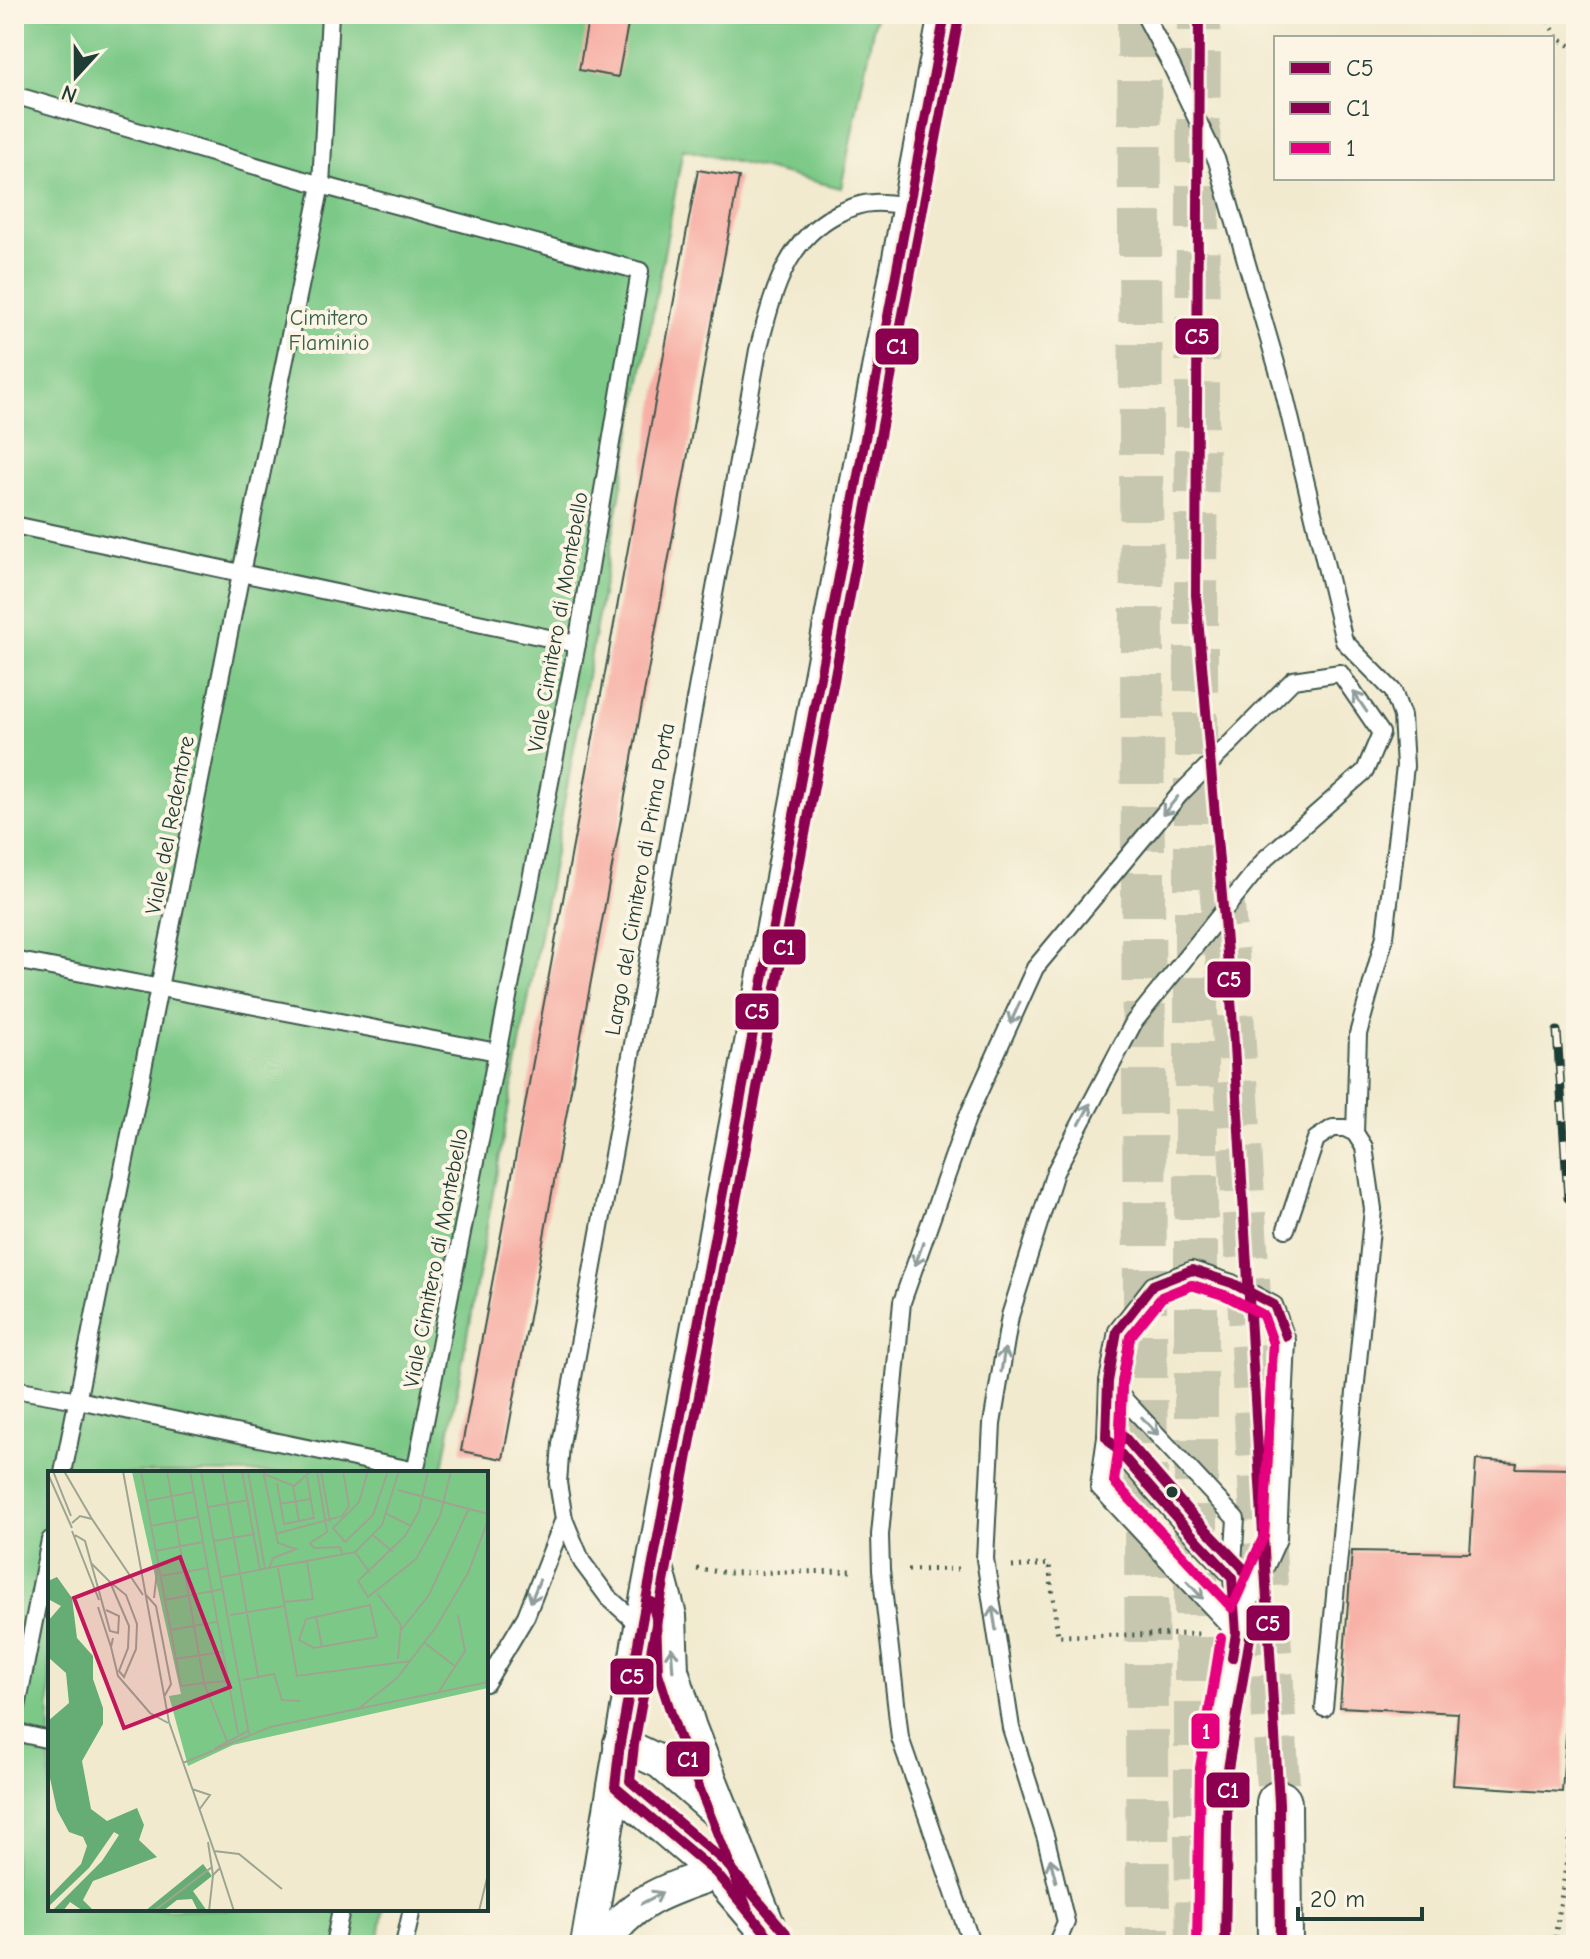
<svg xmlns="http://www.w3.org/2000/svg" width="1590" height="1959" font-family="'Comic Neue',sans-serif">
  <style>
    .green { fill: #7cc987; stroke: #4e835e; stroke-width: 2 }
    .building { fill: #f7aea4 }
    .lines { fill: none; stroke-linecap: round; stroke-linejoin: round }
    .highway-tunnel { stroke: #c7c7b0; stroke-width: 44; stroke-dasharray: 44 22; stroke-linecap: butt }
    .lane-casing { stroke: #3e574b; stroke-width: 20 }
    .street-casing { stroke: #3e574b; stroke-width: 36 }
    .highway-casing { stroke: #3e574b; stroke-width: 48 }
    .path { stroke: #3e574b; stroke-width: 5; stroke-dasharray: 2 6; stroke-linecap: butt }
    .lane { stroke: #fff; stroke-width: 16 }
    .street { stroke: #fff; stroke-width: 32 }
    .highway { stroke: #fff; stroke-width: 44 }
    .rail-casing { stroke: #1f3d34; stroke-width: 9 }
    .rail { stroke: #fcf5e5; stroke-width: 6; stroke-dasharray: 18; stroke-linecap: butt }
    .bus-1-casing { stroke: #fcf5e5; stroke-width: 16 }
    .bus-2-casing { stroke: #fcf5e5; stroke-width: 16 }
    .bus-3-casing { stroke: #fcf5e5; stroke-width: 16 }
    .bus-1 { stroke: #8b004f; stroke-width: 10 }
    .bus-2 { stroke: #8b004f; stroke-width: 10 }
    .bus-3 { stroke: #e5007d; stroke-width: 10 }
    .oneway { stroke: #8f9e9a }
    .bus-dot { fill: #1f3d34; stroke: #fcf5e5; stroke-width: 3 }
    .labels { text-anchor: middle; stroke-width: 8; stroke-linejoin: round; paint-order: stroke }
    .park-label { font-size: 22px; fill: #366049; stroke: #fcf5e5 }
    .street-label { font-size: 22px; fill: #1f3d34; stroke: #fcf5e5 }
    .inset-road { fill: none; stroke: #9da591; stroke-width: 2 }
    .view { fill: #c2185b; fill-opacity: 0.15; stroke: #c2185b; stroke-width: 4 }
    .inset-edge { fill: none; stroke: #1f3d34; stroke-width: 4 }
    .line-badge { stroke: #fcf5e5; stroke-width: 3 }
    .badge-label { font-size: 22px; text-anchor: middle; font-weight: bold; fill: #fff }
  </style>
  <rect width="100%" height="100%" fill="#fcf5e5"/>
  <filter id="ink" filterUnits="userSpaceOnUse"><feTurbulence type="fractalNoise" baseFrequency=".0125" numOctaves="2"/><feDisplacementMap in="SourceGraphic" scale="16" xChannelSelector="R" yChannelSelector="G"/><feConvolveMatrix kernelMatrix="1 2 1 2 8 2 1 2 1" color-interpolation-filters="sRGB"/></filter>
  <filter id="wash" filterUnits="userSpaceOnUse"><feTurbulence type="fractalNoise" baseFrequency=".006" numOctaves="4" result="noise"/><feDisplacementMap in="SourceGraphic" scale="32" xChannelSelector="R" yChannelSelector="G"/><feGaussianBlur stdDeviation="1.8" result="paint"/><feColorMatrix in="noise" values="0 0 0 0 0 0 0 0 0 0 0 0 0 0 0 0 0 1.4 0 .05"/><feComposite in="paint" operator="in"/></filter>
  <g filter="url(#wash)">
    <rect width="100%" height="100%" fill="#f1eacf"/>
    <!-- green -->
    <path class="green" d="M14,14H876L841,188L683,149L442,1473H50V1909H383L378,1945H14Z"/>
    <g id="blocks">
      <!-- building -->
      <g class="building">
        <path d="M589,14H630L618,77L579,70Z"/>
        <path d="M698,170L739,177L503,1459L461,1451Z"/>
        <path d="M1476,1460L1517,1463L1516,1468L1576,1469V1654H1572L1562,1792L1453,1785L1458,1713L1340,1707L1352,1551L1470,1553Z"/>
      </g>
    </g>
  </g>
  <g filter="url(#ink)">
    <use href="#blocks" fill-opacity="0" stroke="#3e574b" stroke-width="2"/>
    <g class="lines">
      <!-- highway-tunnel -->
      <g class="highway-tunnel">
        <path d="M1139,14L1148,1945"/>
        <path d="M1221,884L1232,1012L1279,1803"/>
        <path d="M1198,1945L1196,1837V595L1199,14"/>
      </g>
      <defs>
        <g id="lane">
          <path d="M330,14L321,185L640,271L577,644L415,1473"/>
          <path d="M1144,14L1171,65L1217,161L1282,384L1344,641L1393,691L1402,716L1405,766L1385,936L1358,1034L1355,1133"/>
          <path d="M14,95L321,185L241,573L63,1473"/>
          <path d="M14,525L577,644"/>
          <path d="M14,960L497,1052"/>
          <path d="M1286,1229L1316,1139L1333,1128H1345L1355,1133L1364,1147L1373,1209L1324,1708"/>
          <path d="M1192,1270L1232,1283L1274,1305L1287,1341L1278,1539L1236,1633L1099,1487L1106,1437L1108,1382L1117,1331L1153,1285Z"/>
          <path d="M1108,1382L1236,1519L1232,1577L1236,1633L1214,1768L1211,1945"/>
          <path d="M14,1389L78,1400L416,1471"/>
          <path d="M1106,1437L1181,1523L1232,1577"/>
          <path d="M641,1627L608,1597L582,1562L564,1519L558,1483L561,1444L758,350C773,296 783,242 837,214C847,209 861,203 873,203C885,202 898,205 910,206"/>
          <path d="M486,1683L526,1616L564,1519"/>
          <path d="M14,1722L50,1540"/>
          <path d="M14,1732L50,1740"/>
          <path d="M334,1945L341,1909"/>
          <path d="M404,1945L412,1909"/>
          <path d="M972,1945L900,1738L881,1570L880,1535L902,1302L967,1118L1035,968L1180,794L1293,680L1340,673L1381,733L1365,771L1266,858L1134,1022L1055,1172L1010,1316L992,1424L985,1559L1011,1728L1046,1839L1066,1922L1056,1945"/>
        </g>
        <g id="street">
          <path d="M657,1567L670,1616L672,1670L690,1728L776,1945"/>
          <path d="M620,1743L660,1762L723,1817"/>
          <path d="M615,1787L716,1873L760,1925"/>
          <path d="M587,1945L641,1627L945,14"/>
          <path d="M603,1945C630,1900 669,1889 716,1873"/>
        </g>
        <path id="highway" d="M1279,1803L1280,1945"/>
      </defs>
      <!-- lane casing -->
      <use href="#lane" class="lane-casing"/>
      <!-- street casing -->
      <use href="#street" class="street-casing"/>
      <!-- highway casing -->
      <use href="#highway" class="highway-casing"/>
      <!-- path -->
      <g class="path">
        <path d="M1545,14L1557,38L1576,49"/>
        <path d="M1012,1567L1049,1564L1058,1636L1199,1634"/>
        <path d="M697,1569L728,1573L854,1571"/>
        <path d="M908,1570L958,1569"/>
        <path d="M1554,1945L1576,1801"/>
      </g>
      <!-- lane -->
      <use href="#lane" class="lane"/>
      <!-- street -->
      <use href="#street" class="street"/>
      <!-- highway -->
      <use href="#highway" class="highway"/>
      <defs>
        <path id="rail" d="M1557,1031L1568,1198"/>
      </defs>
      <!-- rail casing -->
      <use href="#rail" class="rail-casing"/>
      <!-- rail -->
      <use href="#rail" class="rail"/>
      <defs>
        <g id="bus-1">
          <path d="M1199,14L1196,595L1232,1012L1279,1803L1280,1945"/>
          <path d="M1232,1658L1236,1633L1232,1577L1181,1523L1106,1437L1108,1382L1117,1331L1153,1285L1192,1270L1232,1283L1274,1305L1286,1336"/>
          <path d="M776,1945L716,1873L615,1787L620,1743L641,1627L945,14"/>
        </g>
        <g id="bus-2">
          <path d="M1192,1285L1227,1296L1263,1315L1273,1343L1264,1536L1246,1576L1242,1567L1191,1514L1120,1432L1122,1383L1130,1337L1162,1297Z"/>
          <path d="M652,1602L656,1618L658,1673L677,1732L748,1910"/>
          <path d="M786,1933L726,1863L630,1781L634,1745L655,1630L959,17"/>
          <path d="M1225,1945L1228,1769L1250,1637"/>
        </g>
        <g id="bus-3">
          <path d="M1192,1285L1227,1296L1263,1315L1273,1343L1264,1536L1232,1608L1114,1482L1120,1438L1122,1383L1130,1337L1162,1297Z"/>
          <path d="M1197,1945L1200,1768L1221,1638"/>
        </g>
      </defs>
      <!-- bus-1 casing -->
      <use href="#bus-1" class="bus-1-casing"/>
      <!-- bus-2 casing -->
      <use href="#bus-2" class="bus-2-casing"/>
      <!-- bus-3 casing -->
      <use href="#bus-3" class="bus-3-casing"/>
      <!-- bus-1 -->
      <use href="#bus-1" class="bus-1"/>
      <!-- bus-2 -->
      <use href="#bus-2" class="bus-2"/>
      <!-- bus-3 -->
      <use href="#bus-3" class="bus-3"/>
    </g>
    <!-- one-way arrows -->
    <defs><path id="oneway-shaft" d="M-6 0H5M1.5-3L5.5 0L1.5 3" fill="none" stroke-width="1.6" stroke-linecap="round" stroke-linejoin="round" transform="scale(2)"/></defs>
    <g class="oneway">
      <use href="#oneway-shaft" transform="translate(1360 702) rotate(-124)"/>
      <use href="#oneway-shaft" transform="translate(1170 806) rotate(130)"/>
      <use href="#oneway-shaft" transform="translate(1015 1013) rotate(114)"/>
      <use href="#oneway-shaft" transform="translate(1085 1114) rotate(-62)"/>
      <use href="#oneway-shaft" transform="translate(919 1254) rotate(109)"/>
      <use href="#oneway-shaft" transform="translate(1003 1360) rotate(-81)"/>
      <use href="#oneway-shaft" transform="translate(1150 1426) rotate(47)"/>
      <use href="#oneway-shaft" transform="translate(1195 1590) rotate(47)"/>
      <use href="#oneway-shaft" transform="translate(535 1591) rotate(112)"/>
      <use href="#oneway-shaft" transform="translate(994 1618) rotate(-99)"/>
      <use href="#oneway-shaft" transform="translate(672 1659) rotate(-94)"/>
      <use href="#oneway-shaft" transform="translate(1053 1870) rotate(-104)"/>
      <use href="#oneway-shaft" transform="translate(652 1898) rotate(-28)"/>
    </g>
  </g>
  <!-- markers -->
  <circle class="bus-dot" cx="1172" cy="1492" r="7"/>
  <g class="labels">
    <!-- park labels -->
    <g class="park-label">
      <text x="329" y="325">Cimitero<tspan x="329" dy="25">Flaminio</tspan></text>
    </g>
    <!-- street labels -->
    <g class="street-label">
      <text transform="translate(557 622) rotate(-80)" y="8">Viale Cimitero di Montebello</text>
      <text transform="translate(169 825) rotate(-79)" y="8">Viale del Redentore</text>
      <text transform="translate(639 879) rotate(-80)" y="8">Largo del Cimitero di Prima Porta</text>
      <text transform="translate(435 1258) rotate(-79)" y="8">Viale Cimitero di Montebello</text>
    </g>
  </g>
  <!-- overview -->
  <g transform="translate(48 1471)">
    <rect width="440" height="440" fill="#f1eacf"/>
    <path d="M440,0V217L185,274L140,295L121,225L133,223L84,1Z" fill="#7cc987"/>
    <path d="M9,106L24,127L29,167L45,185V208L55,237V253L34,290L43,338L59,350L89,337L96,354L91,369L109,386L45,410L35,429L44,438L62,440H35L22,431L15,440H4L54,390L71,364L66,361L41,397L0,436V427L33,393L39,375L35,366L21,361L9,339L0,298V250L21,232L18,202L0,186V150L13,135L0,128V110ZM155,393L164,405L145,420L159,440H150L144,428L129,429L115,440H97Z" fill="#65ad74"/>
    <path class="inset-road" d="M5,0L23,45M16,0L44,48M75,0L121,251L172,397L165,404M93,0L133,215L156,212L180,273M119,0L156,212L180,210M142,0L190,263M153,0L201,263M174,0L210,205M194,0L212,99M200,0L217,98M215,0L230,72L248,78L225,87L221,97M269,0L279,61L262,72L266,77L292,76L294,84M273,0L282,51M320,0L311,31L285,57L297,71L325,44L340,0M380,0L371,40L357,65L310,110L320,126L368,88L392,45L403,0M0,3L24,57M216,3L246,15L263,0M229,12L236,53L266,47L259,6M245,15L251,50M350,19L440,43M98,30L146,21M232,33L262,28M160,36L201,29M339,43L363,55M24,52L32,45L44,48L95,124M103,55L150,46M24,60L51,129M227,63L294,45L301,35L295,0M27,64L37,70L62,160L70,162L71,145L58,139M325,64L345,81M166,70L207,63M107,80L155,71M307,81L322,102M44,93L62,111M230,97L249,205L363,190M112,105L159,97M173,106L307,81L334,54L351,0M62,111L78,124L89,153L88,178L76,206L71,200L80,177L81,155ZM329,122L353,154L350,188M98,124L108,135L123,213L116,226M106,127L110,92M117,129L175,118M236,131L265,128L259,90M322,134L329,166L266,177L251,169L258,148ZM50,136L63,176L65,167M182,144L237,135M268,145L274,176M122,159L169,151M353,159L381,124L421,37M377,172L408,196M63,176L70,205L102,242L120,252M127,188L174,181M195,209L226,203L234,229L252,230M390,222L417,180L410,144M310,238L349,207L388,156L420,102L440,49M166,278L200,260M135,292L222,256L440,211M144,318L162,324L151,339M160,371L165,404L161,440M166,380L191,383L234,418M172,397L186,440M106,440L164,396M431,440L440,403"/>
    <path class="view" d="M132,86L182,216L76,257L26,127Z"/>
    <rect width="440" height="440" class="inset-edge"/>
  </g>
  <g class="line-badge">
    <rect x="1174" y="317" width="46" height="39" rx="8" fill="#8b004f"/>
    <rect x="874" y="327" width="46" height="39" rx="8" fill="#8b004f"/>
    <rect x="761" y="928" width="46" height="38" rx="8" fill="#8b004f"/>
    <rect x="1206" y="960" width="46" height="39" rx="8" fill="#8b004f"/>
    <rect x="734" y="992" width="46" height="39" rx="8" fill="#8b004f"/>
    <rect x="1245" y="1604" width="46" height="38" rx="8" fill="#8b004f"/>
    <rect x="609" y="1657" width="46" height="39" rx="8" fill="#8b004f"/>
    <rect x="1190" y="1712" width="31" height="38" rx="8" fill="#e5007d"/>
    <rect x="665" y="1740" width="46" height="38" rx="8" fill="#8b004f"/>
    <rect x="1205" y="1771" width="46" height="38" rx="8" fill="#8b004f"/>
  </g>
  <g class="badge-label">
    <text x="1197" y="344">C5</text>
    <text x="897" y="354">C1</text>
    <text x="784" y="955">C1</text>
    <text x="1229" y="987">C5</text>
    <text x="757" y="1019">C5</text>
    <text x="1268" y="1631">C5</text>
    <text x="632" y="1684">C5</text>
    <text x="1206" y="1739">1</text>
    <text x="688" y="1767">C1</text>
    <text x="1228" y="1798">C1</text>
  </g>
  <!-- margin -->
  <rect width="1590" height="1959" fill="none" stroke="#fcf5e5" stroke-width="48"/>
  <!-- legend -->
  <rect x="1274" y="36" width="280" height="144" fill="#fcf5e5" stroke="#a4ab9e" stroke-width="2"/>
  <rect x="1290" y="62" width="40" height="12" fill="#8b004f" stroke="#a4ab9e" stroke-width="2"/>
  <text x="1346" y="76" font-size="24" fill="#1f3d34">C5</text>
  <rect x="1290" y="102" width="40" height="12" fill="#8b004f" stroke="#a4ab9e" stroke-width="2"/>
  <text x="1346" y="116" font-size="24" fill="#1f3d34">C1</text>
  <rect x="1290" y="142" width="40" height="12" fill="#e5007d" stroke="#a4ab9e" stroke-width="2"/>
  <text x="1346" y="156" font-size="24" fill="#1f3d34">1</text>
  <!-- north arrow -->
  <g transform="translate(76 76) rotate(201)" stroke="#fcf5e5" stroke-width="6" paint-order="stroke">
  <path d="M0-6L14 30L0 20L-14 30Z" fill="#1f3d34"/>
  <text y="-12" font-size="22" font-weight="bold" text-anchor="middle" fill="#1f3d34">N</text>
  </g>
  <!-- scale -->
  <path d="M1298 1907v12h124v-12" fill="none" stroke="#1f3d34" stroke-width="4"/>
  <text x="1310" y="1907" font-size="24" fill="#1f3d34" stroke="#fcf5e5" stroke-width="6" paint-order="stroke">20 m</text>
</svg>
